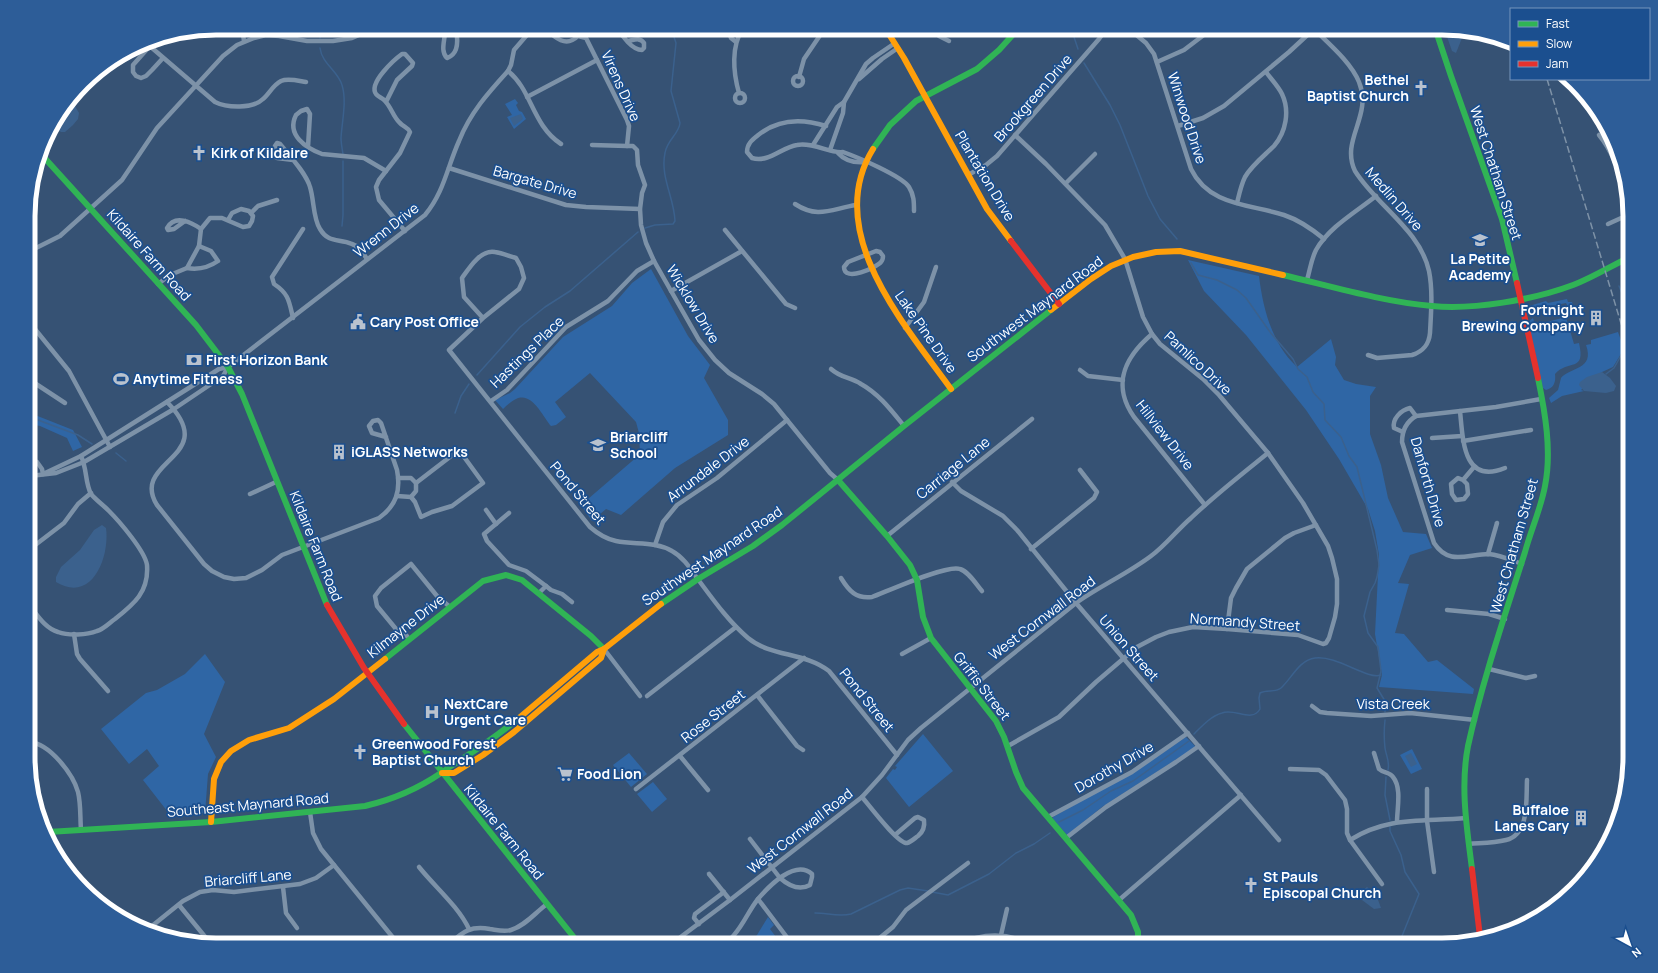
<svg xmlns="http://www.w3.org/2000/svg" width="1658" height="973" font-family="Manrope,sans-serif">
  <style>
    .green { fill: #2f66a5 }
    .water { fill: #3b618d }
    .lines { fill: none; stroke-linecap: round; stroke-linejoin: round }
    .stream { stroke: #3b618d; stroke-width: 1.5 }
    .street { stroke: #7d92a8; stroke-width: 4.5 }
    .fast { stroke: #30b455; stroke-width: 6 }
    .slow { stroke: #ff9f0a; stroke-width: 6 }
    .jam { stroke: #e5322d; stroke-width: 6 }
    .rail { stroke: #7e92a7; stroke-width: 1.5; stroke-dasharray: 7 3; stroke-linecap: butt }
    .labels { text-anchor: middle; stroke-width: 3.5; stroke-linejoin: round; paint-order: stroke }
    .poi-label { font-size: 14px; font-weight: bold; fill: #fff; stroke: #1b4f8f; text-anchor: start }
    .street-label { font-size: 14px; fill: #fff; stroke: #1b4f8f }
    .rim { fill: none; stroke: #fff; stroke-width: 5 }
  </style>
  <rect width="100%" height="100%" fill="#365274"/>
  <!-- green -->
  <g class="green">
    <path d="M515,99L518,103L516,105L519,111L522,112L526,119L514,129L507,117L512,115L505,104Z"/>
    <path d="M1188,260L1259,276C1263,309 1272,343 1296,366L1297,367L1331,339L1336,357L1335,365L1344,380L1356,384L1376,387L1370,396V434L1381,465L1388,498L1403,532L1426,534L1432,548L1410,555L1398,583L1409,584L1395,633L1404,634L1428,662L1437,660L1474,689L1473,694L1379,687L1382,675L1375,634L1379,555L1375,531L1368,509L1339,459L1306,410L1246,335L1204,291Z"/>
    <path d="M651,269L688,336L710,365L704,378L728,420V435L675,468L621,515L606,509L592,521L581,505L638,456L640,454L639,433L636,422L590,373L555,402L566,417L556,425L551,426C543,417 532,391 516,399C512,401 507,405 503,409L495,400L510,393L515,389L563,337L612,306L632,283Z"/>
    <path d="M1567,299L1568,302H1572L1573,305L1568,307L1566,303L1532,310V315H1527L1529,306L1546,301L1548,303Z"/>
    <path d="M1566,317L1574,344L1579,343C1586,373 1568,359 1555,374C1556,382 1554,388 1546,390L1543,388L1528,322L1533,318L1535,325Z"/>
    <path d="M1618,332L1624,349L1613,367L1602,372L1581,390L1584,391L1562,396L1551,403L1549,398L1558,390L1561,378C1570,367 1595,370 1586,345L1591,344V340Z"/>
    <path d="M30,413L73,430L82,447L73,451L67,438L40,426L30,424Z"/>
    <path d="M205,654L225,682L204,734L216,757L208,774L205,813L171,816L143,780L159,766L147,749L129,764L101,729L146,693L157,690L185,674Z"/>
    <path d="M923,734L953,771L909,807L886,778L893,769L895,770L897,767L895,766Z"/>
    <path d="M1186,737L1195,746L1194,748L1102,807L1067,835L1053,819V817L1148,763Z"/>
    <path d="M1412,749L1422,769L1411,774L1400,755Z"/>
    <path d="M629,753L647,774L631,787L613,765Z"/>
    <path d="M653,782L667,799L652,812L637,794Z"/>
    <path d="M768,917L774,925L770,929L779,941L784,939L788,945H748L757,935Z"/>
  </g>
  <!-- water -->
  <g class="water">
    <path d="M1444,28L1464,31V33L1456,53L1452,51Z"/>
    <path d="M72,101L79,113L78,119L73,125L65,132H61L52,126Z"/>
    <path d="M521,114L523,119L514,126L510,118Z"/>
    <path d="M1602,372L1610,378L1616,386L1614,391L1606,393L1584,391L1579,385L1580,382L1587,377Z"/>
    <path d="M102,525L106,528C110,557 92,604 56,582V577L61,567L80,550L94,530Z"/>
    <path d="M1411,753L1417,764L1411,767L1405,756Z"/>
    <path d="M1367,887L1377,897L1381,908L1374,909L1358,897L1363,890Z"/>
  </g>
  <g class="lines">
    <!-- stream -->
    <g class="stream">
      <path d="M1068,28L1073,34L1078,49"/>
      <path d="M320,38L321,28"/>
      <path d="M1481,38L1496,36"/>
      <path d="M320,48C322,64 338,71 342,85C347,101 342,121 341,138C341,143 342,148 343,154"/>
      <path d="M1084,63L1110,105L1120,125L1148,196L1160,219L1177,239"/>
      <path d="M86,82L94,73"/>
      <path d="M73,101L81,89"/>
      <path d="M342,226L343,215V161"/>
      <path d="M645,228L655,225L673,224L675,221C674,197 660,177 665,153C667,140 679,134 680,123L671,91L676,43L671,28"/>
      <path d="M1191,263L1198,275L1217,280L1237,290L1246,298L1270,332L1293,359L1298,369L1307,377L1313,392L1324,404L1325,420L1341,437L1349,456L1357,467L1377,550L1379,565L1377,577L1375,583L1370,592L1364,616L1368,633L1378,647L1381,671L1377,688L1385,701V712"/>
      <path d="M1619,286L1629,311L1630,321"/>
      <path d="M1606,374L1614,368L1623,352"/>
      <path d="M477,375L520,327L545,307L570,291L638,232"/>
      <path d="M455,413L461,396L469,384"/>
      <path d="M30,417L78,435L92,444"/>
      <path d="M116,453L126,461"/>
      <path d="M1385,720C1384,729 1384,739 1385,748C1386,756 1390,761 1388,770"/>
      <path d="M1194,734C1202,726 1211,716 1222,713C1235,708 1252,723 1260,709L1259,698L1260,693C1267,689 1275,693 1281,688C1292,678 1299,660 1315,658C1337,655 1367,680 1381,675"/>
      <path d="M1386,777L1385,795L1390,820"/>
      <path d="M1059,822L1083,810L1111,791L1133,781L1189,741"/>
      <path d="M1390,827V831L1401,855L1405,872L1419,894L1402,936L1401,945"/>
      <path d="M932,892L948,895L989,874L1016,853L1034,844L1050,833"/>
      <path d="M815,913C827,913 839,917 851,914L900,890L908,888L928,891"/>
    </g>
    <!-- street -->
    <g class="street">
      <path d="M242,28L244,41"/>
      <path d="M442,28L445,32L459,28"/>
      <path d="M545,28C555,38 566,48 578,36L586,38L627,120L629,126L627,146"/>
      <path d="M618,28C622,36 632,50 642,50L644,48V43C640,37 634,40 628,41"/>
      <path d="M734,28L730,35L731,38L736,42"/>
      <path d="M936,28L939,36L949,41"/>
      <path d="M1128,28L1146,43L1154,54L1191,169C1209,206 1250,204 1284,215C1299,220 1312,229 1324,239"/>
      <path d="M1313,28C1328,43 1351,62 1359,82C1373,116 1340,140 1355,171C1377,206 1420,230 1429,271C1433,291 1431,313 1430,333C1429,344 1424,351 1412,355L1377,358L1368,355"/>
      <path d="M445,32C445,40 440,51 447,58C459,54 458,40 456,30"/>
      <path d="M145,42L215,102C227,108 253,109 263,99C269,94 273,85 281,81C288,78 299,81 306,82"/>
      <path d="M149,47L133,65V72L136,76L141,78L146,76L152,70L163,58"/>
      <path d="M1157,62L1184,50L1213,28"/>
      <path d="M508,71C532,90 532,125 561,144"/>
      <circle cx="798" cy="81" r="5"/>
      <path d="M799,77L804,59L825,28"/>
      <path d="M859,79L882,59L898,48"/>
      <circle cx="740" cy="98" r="5"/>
      <path d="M739,93C733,72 731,46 743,28"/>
      <path d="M527,97L597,60"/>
      <path d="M386,102L397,80L412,66L413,63L405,54H402C395,59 368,83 376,94C378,97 383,98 385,101C391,107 393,116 399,122C403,127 408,127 410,132L400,153L379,180L376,187L379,200L405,231"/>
      <path d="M826,126C801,118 777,119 757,136C752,140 747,144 747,152L752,158C769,163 782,147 797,145C814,142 830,154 843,152C857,157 902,176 909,187C914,195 914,202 914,211"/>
      <path d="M1178,126L1203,118L1224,106L1289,52L1315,28"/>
      <path d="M1599,135C1618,158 1620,182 1630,210"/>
      <path d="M592,145L627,146H633L637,150L638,165L645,185L642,193L640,209L641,225L646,243L654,261L699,340L715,360L729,373L762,394L774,404L830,473L838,480"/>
      <path d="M813,145L837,107L844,102L866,64L873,58L895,43"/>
      <path d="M308,147L310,114L307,109L301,111L296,115C286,135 306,148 322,154L364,158L386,171"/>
      <path d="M830,150L843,113L844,102"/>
      <path d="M838,153C845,161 856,163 866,162"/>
      <path d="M293,160L277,158L274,156L275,146L277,143L280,144C289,155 306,173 310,187C314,199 313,219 320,229C329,244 339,238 352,244C359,246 363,253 367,259"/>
      <path d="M449,168L566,205L586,207L640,209"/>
      <path d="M968,175L986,165L997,156L1099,39L1107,28"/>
      <path d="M1066,183L1095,154"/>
      <path d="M1237,203C1239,195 1241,185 1245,177C1252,165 1264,156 1274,146C1286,132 1290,111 1282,94C1278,86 1271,79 1266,72"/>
      <path d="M795,204C818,219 831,209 856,205"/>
      <path d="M251,213L258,206L277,200"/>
      <path d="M185,221L174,229L168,230L167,228C175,214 191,222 201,229"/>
      <path d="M1608,224L1630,214"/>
      <path d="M725,230L786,304L795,308"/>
      <path d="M30,251L60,236L122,180L157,128L223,56L237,45L254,38L266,35L279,36L307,41H333L352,38L375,28"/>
      <path d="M876,251L880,252L883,256C883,259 883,260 881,262C877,267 844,283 844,267L848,262Z"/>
      <path d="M187,268C199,270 208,268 218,261L211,251L199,246"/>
      <path d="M1307,280C1310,270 1311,260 1316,250C1329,227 1356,212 1376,196"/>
      <path d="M158,284L170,275L187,268L199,246L201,229L210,218H222L243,227L249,226L252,221L253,216L249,211L241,209L232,213L228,220"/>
      <path d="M671,291L742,251"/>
      <path d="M293,318C289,301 289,294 274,284L272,277L303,229"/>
      <path d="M483,318L464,297L462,278C469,268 481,249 495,252C502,253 509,256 516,258L521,267L524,278L519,289L483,318L449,350L590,527C598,534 606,539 616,541C635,545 655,541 672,551C683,557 690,568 697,578C712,598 728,621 748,638C771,657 805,652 829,671L897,755"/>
      <path d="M30,323L69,371L110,447"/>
      <path d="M905,328L924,302L936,267"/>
      <path d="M1152,334C1125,357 1111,384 1134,417L1205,505"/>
      <path d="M831,369C841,378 850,377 861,384C879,394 891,410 904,426"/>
      <path d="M1080,370L1088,376L1123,380"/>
      <path d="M30,380L65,403"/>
      <path d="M491,401L507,390L566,327L608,301L637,271L654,261"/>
      <path d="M167,402C222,458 129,460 157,505L204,564L212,571L224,577L234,579L246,578L262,570L282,555L379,518C396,506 401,491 397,470L381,423L378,420L373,421L369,426L372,433L386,437"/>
      <path d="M1460,411C1463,440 1463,485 1505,468"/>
      <path d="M1403,432L1394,428C1392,419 1401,410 1410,408L1416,416"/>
      <path d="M1432,438L1462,436"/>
      <path d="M1463,441L1531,430"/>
      <path d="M30,460L37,462L42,469L43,474"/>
      <path d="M43,474L81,456L219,369L228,367L425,215C444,192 447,168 459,141C470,113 488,93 508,71L511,65L514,50L533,28"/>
      <path d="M30,476L56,473L84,462L174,409L223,376L228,367"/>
      <path d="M1463,480L1467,484L1468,494L1464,499L1456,500L1452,494L1451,484L1458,478L1463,480L1474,467"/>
      <path d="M952,482L961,491L1003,516L1017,530L1076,603L1279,840"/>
      <path d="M250,494L276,482"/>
      <path d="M397,496L411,497L416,491V483L411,478H398"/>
      <path d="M411,497L415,502L421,517L432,512L452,506L483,483L459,450L416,483"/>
      <path d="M486,510L496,524"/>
      <path d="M509,513L484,534L487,541L509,565L526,571L546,586L539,593"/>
      <path d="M887,536L1032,419"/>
      <path d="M655,545L663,522L677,505L717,478L787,420"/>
      <path d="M30,549L64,523L78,504L91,493"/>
      <path d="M1031,549L1094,498L1097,492L1080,470"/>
      <path d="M1488,554L1497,523"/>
      <path d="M1522,564C1511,560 1500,555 1489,554C1467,554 1449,566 1434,543L1402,442C1402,431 1406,422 1416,416L1496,407L1541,399"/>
      <path d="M841,578C849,591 856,599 872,597C888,591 947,564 960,569C969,572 976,584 982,591"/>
      <path d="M546,586L551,590L562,594L572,602"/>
      <path d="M30,606C38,616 45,628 58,632C69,636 87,635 97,631C104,629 109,623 115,619C134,604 149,592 147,565C145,551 119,521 109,511C103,505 96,500 91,494C85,483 87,468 81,456"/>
      <path d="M1447,610L1489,614L1505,619"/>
      <path d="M1227,629L1231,598L1236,588L1247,569L1285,538L1294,533L1316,525"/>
      <path d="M74,634L77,654L80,659L108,691"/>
      <path d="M409,639L404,632L396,629L377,606L375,596L381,588L411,564L437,596L450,607"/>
      <path d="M604,649L640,696"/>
      <path d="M902,654L931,638"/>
      <path d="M1489,669L1526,678L1535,676"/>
      <path d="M757,695L797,746L803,750"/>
      <path d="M647,696L736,627"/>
      <path d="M1312,706L1320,712L1327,713L1371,716L1410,713L1475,720"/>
      <path d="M30,742C50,744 73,774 78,792C81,804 80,818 81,830"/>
      <path d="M1008,746L1059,717L1096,682L1137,647L1156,637L1169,632L1193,627L1227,629L1298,635L1323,644L1326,643L1329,638L1335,617L1337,604V579L1332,558L1328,546L1303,503L1268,453L1219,395L1203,379L1160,344L1152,334L1143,317L1125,259L1105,225L1046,164L1015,135"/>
      <path d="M1374,753L1379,769C1383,773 1390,772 1393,777C1402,788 1397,809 1397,822"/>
      <path d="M680,756L708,790"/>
      <path d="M1290,769L1319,770L1326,775L1345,800L1347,809V833L1350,840L1382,884"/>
      <path d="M636,789L804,658"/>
      <path d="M1427,789V821L1434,872"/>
      <path d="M862,797C869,805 898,844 907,843C911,842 915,838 918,836C923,832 925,827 924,820L918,817L915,818L895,835"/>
      <path d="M310,812L313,833L321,849L399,945"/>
      <path d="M1048,817L1132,772L1188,733"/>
      <path d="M1066,838L1106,807L1176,762L1199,746"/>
      <path d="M1350,840C1388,816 1423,822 1466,818"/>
      <path d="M1469,844C1481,843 1494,843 1506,840C1530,834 1526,799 1527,780"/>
      <path d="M419,867C435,887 458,906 469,929"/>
      <path d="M709,874L730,900"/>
      <path d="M283,887L286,913L297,928"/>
      <path d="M758,899L789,940L822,945"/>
      <path d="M1119,900L1241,795"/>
      <path d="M179,905L211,944"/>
      <path d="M699,924L694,918L695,914L724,892"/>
      <path d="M147,930L183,901L200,892L213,890L234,892L300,884L316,878L334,865"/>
      <path d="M1001,935L1007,909"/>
      <path d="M448,945C462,933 469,925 490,929C497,930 504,932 511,930C525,926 536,912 547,904"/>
      <path d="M670,945L730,900L862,797L882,775L908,740L921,728L1076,603C1100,586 1127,574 1151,556C1166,545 1177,530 1191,518C1215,495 1242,474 1268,453"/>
      <path d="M722,945C726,942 731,939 734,935C744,924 749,910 758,899C769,886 795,859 812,874V877L810,885C799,891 789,886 780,878L750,839"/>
      <path d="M871,945L893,927L906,910L968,863"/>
      <path d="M957,945C983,932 1007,932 1033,945"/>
    </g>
    <!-- fast -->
    <g class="fast">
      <path d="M1435,28L1451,76L1502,219L1517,283"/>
      <path d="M873,149L890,125L916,101L977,69L999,50L1019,28"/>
      <path d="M41,154L196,325L228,367L242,394L327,605"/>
      <path d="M1283,275C1330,286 1384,302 1432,306C1473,310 1533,300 1573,285C1592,278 1611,266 1630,257"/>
      <path d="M838,480L887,536L910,565L917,580L923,617L931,638L996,721L1004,737L1016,772L1023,788L1131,915L1138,932V945"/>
      <path d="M661,604L698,579L753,546L782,525L904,426L1051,310"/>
      <path d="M385,659L483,581L506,575L522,580L591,636L604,649"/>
      <path d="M404,724L580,945"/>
      <path d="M48,832L211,822L365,806C391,800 419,788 441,773C445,771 447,768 451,766C475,751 497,736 519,718"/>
      <path d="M1472,869C1467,829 1460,787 1468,746C1482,682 1505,615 1525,552C1531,530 1541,508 1545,486C1552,451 1545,412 1538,378"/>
    </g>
    <!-- slow -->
    <g class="slow">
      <path d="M885,28L904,58L987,209L1011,241"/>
      <path d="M873,149C822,232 905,325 951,389"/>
      <path d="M1051,310L1091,279L1111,266L1133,257L1156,252L1180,251L1283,275"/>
      <path d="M519,718L597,652L604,649L661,604"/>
      <path d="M442,773H454L483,755L514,732L601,658L604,649"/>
      <path d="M211,822L214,779L221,762L231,751L249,740L289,728L334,699L385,659"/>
    </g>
    <!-- jam -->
    <g class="jam">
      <path d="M1011,241L1059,304"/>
      <path d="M1517,283L1538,378"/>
      <path d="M327,605L364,668L404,724"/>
      <path d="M1472,869L1480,937"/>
    </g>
    <!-- rail -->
    <path class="rail" d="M1547,79L1630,353"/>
  </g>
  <!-- icons -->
  <defs>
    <symbol id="church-bare" viewBox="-9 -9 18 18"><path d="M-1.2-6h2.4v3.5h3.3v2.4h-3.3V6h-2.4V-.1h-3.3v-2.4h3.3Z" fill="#b9c2ce" stroke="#1b4f8f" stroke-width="2.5" paint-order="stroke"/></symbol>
    <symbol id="school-bare" viewBox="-9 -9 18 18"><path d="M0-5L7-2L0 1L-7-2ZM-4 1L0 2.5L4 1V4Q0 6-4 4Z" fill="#b9c2ce" stroke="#1b4f8f" stroke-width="2.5" paint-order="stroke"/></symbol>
    <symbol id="building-bare" viewBox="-9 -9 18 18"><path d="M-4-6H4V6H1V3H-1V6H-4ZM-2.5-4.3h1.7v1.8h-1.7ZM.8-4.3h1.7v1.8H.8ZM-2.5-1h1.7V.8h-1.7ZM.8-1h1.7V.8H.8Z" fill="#b9c2ce" stroke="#1b4f8f" stroke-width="2.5" paint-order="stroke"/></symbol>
    <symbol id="civic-bare" viewBox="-9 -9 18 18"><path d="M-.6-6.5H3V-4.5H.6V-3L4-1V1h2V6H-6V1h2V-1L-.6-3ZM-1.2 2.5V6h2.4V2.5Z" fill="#b9c2ce" stroke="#1b4f8f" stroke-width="2.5" paint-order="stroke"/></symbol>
    <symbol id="bank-bare" viewBox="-9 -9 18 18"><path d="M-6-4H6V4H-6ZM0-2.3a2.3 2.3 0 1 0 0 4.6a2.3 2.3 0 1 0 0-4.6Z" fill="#b9c2ce" stroke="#1b4f8f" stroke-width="2.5" paint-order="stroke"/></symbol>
    <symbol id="stadium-bare" viewBox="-9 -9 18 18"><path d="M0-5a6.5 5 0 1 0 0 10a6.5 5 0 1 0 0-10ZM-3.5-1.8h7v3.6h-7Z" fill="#b9c2ce" stroke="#1b4f8f" stroke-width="2.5" paint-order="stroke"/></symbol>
    <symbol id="hospital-bare" viewBox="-9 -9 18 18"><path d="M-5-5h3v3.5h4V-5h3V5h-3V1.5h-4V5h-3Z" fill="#b9c2ce" stroke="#1b4f8f" stroke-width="2.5" paint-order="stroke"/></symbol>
    <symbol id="supermarket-bare" viewBox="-9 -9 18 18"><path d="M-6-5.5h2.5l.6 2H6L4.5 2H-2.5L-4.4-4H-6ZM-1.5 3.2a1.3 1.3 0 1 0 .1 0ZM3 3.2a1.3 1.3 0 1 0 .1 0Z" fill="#b9c2ce" stroke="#1b4f8f" stroke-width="2.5" paint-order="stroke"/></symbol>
  </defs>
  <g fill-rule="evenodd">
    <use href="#church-bare" x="1410" y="77" width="22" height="22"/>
    <use href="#church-bare" x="188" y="142" width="22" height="22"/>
    <use href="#school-bare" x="1469" y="229" width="22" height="22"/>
    <use href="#building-bare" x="1585" y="307" width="22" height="22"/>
    <use href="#civic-bare" x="347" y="311" width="22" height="22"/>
    <use href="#bank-bare" x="183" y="349" width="22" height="22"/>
    <use href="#stadium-bare" x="110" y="368" width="22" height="22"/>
    <use href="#school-bare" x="587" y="434" width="22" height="22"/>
    <use href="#building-bare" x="328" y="441" width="22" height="22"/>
    <use href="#hospital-bare" x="421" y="701" width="22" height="22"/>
    <use href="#church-bare" x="349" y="741" width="22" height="22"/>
    <use href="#supermarket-bare" x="554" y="763" width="22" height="22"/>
    <use href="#building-bare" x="1570" y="807" width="22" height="22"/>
    <use href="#church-bare" x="1240" y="874" width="22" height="22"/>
  </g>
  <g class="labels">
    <!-- poi labels -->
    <g class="poi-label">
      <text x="1409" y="85" text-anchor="end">Bethel<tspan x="1409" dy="16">Baptist Church</tspan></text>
      <text x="211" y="158">Kirk of Kildaire</text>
      <text x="1480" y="264" text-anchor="middle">La Petite<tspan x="1480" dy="16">Academy</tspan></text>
      <text x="1584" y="315" text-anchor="end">Fortnight<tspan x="1584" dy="16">Brewing Company</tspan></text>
      <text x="370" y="327">Cary Post Office</text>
      <text x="206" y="365">First Horizon Bank</text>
      <text x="133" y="384">Anytime Fitness</text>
      <text x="610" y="442">Briarcliff<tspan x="610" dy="16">School</tspan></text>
      <text x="351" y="457">iGLASS Networks</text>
      <text x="444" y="709">NextCare<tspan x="444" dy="16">Urgent Care</tspan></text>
      <text x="372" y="749">Greenwood Forest<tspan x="372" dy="16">Baptist Church</tspan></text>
      <text x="577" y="779">Food Lion</text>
      <text x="1569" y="815" text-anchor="end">Buffaloe<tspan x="1569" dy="16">Lanes Cary</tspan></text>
      <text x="1263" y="882">St Pauls<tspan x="1263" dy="16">Episcopal Church</tspan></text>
    </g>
    <!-- street labels -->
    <g class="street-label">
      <text transform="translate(621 86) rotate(66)" y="5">Virens Drive</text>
      <text transform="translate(1033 98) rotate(-49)" y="5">Brookgreen Drive</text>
      <text transform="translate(1187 118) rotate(72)" y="5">Winwood Drive</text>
      <text transform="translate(1496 173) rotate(72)" y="5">West Chatham Street</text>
      <text transform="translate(985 176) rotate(59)" y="5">Plantation Drive</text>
      <text transform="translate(535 182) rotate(16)" y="5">Bargate Drive</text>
      <text transform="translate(1394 199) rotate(49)" y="5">Medlin Drive</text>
      <text transform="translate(386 230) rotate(-38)" y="5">Wrenn Drive</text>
      <text transform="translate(149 255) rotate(48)" y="5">Kildaire Farm Road</text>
      <text transform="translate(693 304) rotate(59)" y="5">Wicklow Drive</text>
      <text transform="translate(1035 309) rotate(-37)" y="5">Southwest Maynard Road</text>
      <text transform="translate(926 332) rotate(55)" y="5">Lake Pine Drive</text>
      <text transform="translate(527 352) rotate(-44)" y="5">Hastings Place</text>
      <text transform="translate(1198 363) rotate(43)" y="5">Pamlico Drive</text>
      <text transform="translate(1165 435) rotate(52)" y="5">Hillview Drive</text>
      <text transform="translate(953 468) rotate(-39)" y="5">Carriage Lane</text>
      <text transform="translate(708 469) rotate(-37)" y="5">Arrundale Drive</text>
      <text transform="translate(1428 482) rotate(74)" y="5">Danforth Drive</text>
      <text transform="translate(578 493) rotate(50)" y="5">Pond Street</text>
      <text transform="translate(316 546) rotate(68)" y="5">Kildaire Farm Road</text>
      <text transform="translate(1514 546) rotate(-74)" y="5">West Chatham Street</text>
      <text transform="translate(712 556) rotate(-34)" y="5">Southwest Maynard Road</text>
      <text transform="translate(1042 618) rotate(-37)" y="5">West Cornwall Road</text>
      <text transform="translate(1245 622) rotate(4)" y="5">Normandy Street</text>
      <text transform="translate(406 626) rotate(-38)" y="5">Kilmayne Drive</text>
      <text transform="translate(1129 648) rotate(49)" y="5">Union Street</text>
      <text transform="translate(982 686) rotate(52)" y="5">Griffis Street</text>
      <text transform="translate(867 700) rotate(51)" y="5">Pond Street</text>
      <text x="1393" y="709">Vista Creek</text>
      <text transform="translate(713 716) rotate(-38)" y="5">Rose Street</text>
      <text transform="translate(1114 767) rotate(-30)" y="5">Dorothy Drive</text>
      <text transform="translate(248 805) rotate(-5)" y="5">Southeast Maynard Road</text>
      <text transform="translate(800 831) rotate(-38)" y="5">West Cornwall Road</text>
      <text transform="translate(504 832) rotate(51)" y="5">Kildaire Farm Road</text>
      <text transform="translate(248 878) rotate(-5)" y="5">Briarcliff Lane</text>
    </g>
  </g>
  <!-- crop -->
  <path d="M0 0H1658V973H0ZM216 35H1442A181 181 0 0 1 1623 216V757A181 181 0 0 1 1442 938H216A181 181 0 0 1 35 757V216A181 181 0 0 1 216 35Z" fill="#2d5d98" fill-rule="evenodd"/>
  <path class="rim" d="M216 35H1442A181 181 0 0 1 1623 216V757A181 181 0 0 1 1442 938H216A181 181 0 0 1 35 757V216A181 181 0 0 1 216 35Z"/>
  <!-- legend -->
  <rect x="1510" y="8" width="140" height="72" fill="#1b4f8f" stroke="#7695bc"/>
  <rect x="1518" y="21" width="20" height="6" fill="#30b455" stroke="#7695bc"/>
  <text x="1546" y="28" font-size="12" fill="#ffffff">Fast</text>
  <rect x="1518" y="41" width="20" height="6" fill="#ff9f0a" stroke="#7695bc"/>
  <text x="1546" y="48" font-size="12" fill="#ffffff">Slow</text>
  <rect x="1518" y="61" width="20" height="6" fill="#e5322d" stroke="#7695bc"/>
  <text x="1546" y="68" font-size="12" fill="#ffffff">Jam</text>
  <!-- north arrow -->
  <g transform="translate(1630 945) rotate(140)" stroke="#1b4f8f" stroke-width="3" paint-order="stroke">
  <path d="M0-3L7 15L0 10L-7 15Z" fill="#ffffff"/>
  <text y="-6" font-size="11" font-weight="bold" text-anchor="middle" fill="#ffffff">N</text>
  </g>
</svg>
